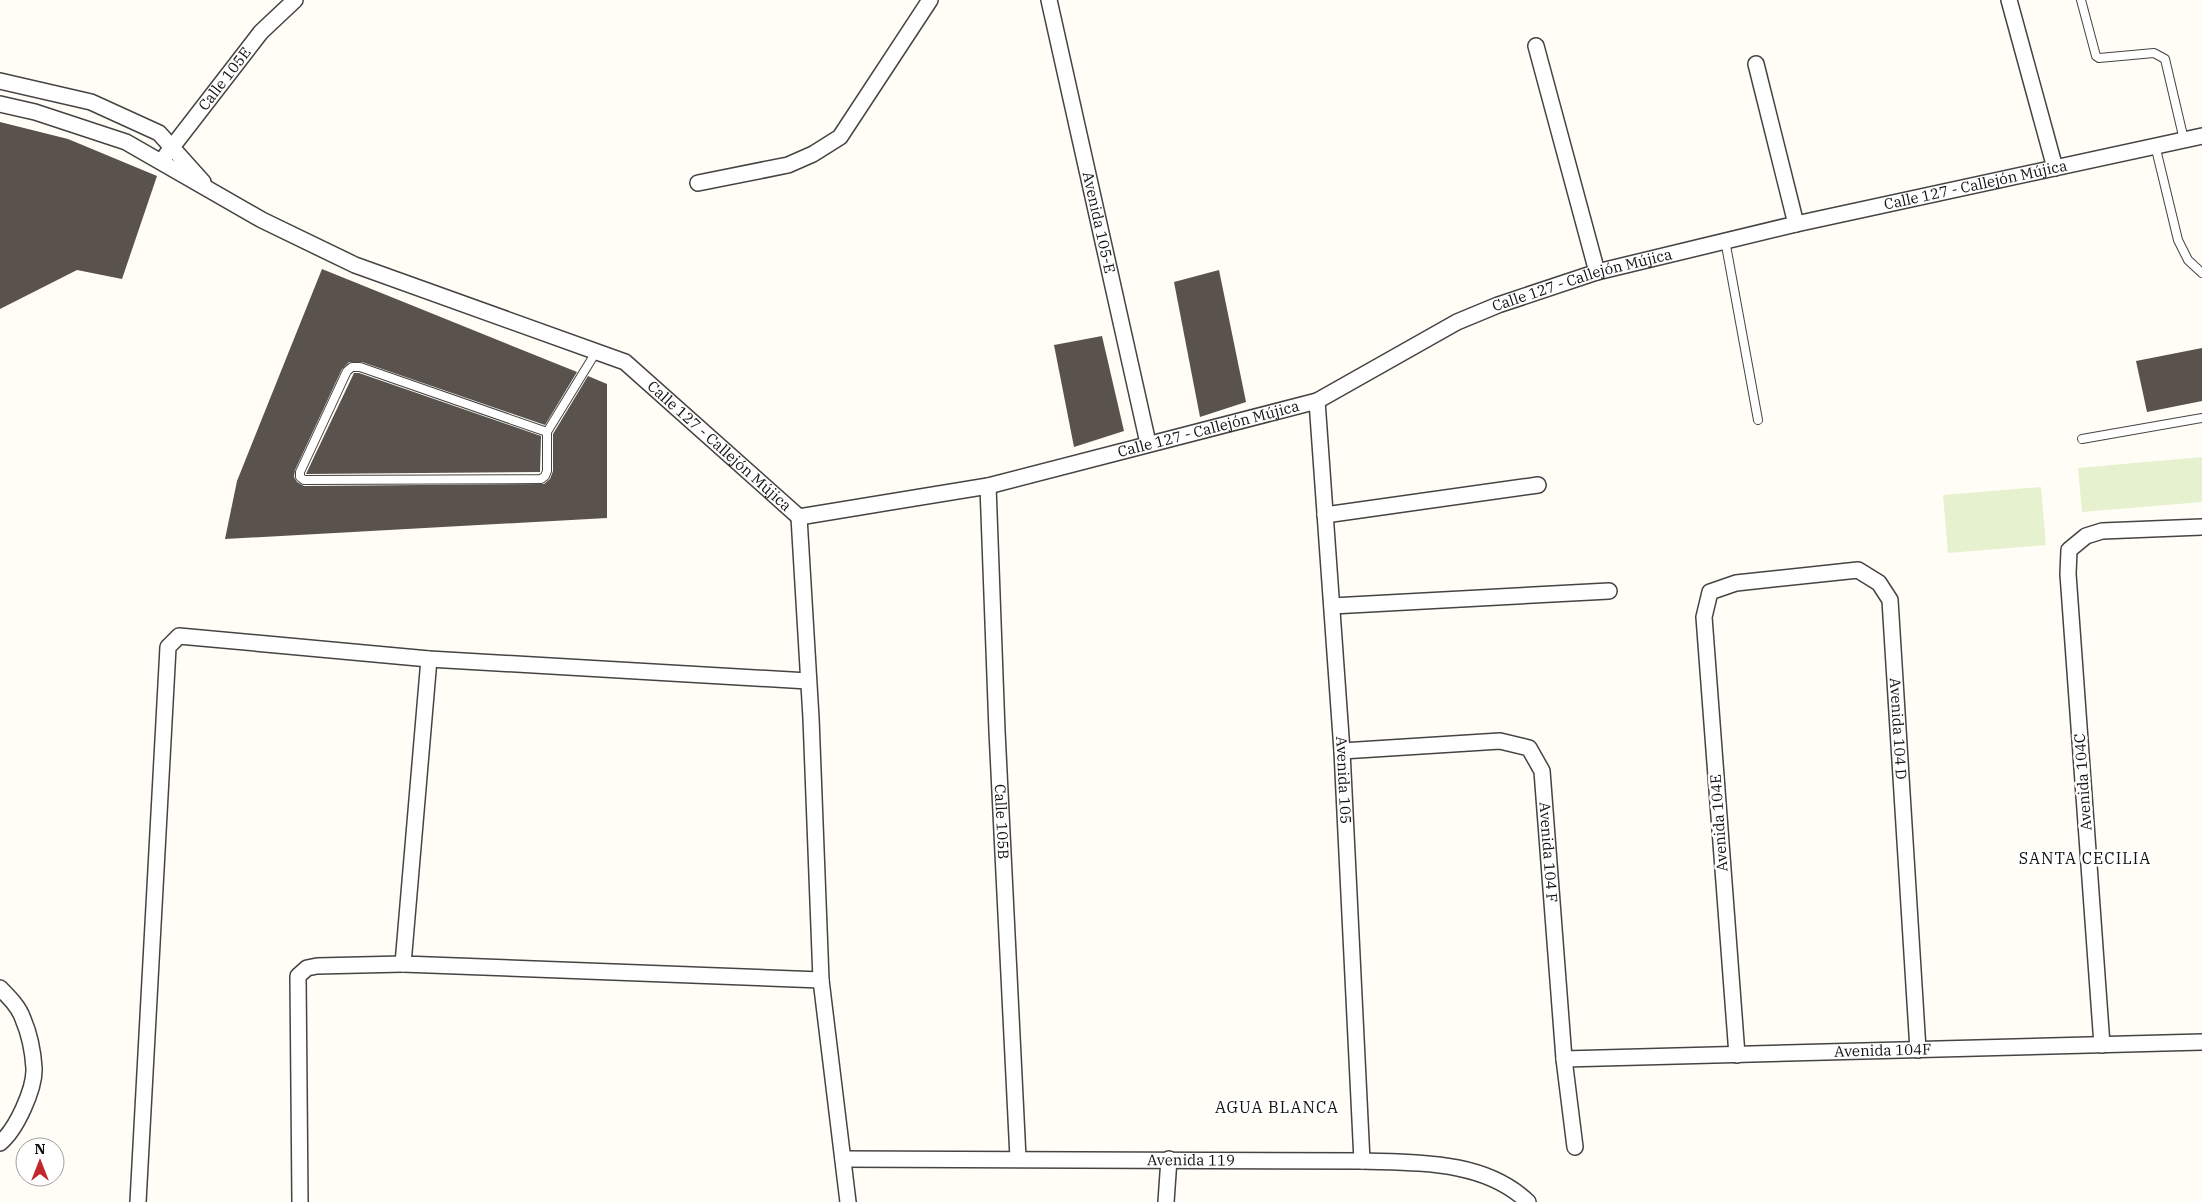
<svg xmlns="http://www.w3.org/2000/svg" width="2202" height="1202" font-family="'IBM Plex Serif',serif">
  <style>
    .pitch { fill: #e6f2cf }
    .building { fill: #5a524d }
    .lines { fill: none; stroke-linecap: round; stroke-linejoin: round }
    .service-casing { stroke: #444; stroke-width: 10 }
    .minor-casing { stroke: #444; stroke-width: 18 }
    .service { stroke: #fff; stroke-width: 8 }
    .minor { stroke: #fff; stroke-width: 15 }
    .labels { text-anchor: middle; stroke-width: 5; stroke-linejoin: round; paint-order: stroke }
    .street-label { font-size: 15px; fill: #111; stroke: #fff }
    .neighbourhood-label { font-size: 16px; letter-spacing: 1px; fill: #111; stroke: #fff }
  </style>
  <rect width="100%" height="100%" fill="#fffdf5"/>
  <!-- pitch -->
  <g class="pitch">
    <path d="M2202,457V502L2082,512L2078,468Z"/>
    <path d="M2041,487L2046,545L1948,553L1943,495Z"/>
  </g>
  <!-- building -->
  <g class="building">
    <path d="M0,122L68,139L157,176L122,279L77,270L0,309Z"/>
    <path d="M322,269L577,372L545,425L362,362H349L342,369L295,470L294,477L297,482L304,486L544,484L550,479L553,471V434L588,376L607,384V518L225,539L237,481Z"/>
    <path d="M1219,270L1246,402L1200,417L1174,282Z"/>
    <path d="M1102,336L1124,431L1074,447L1054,345Z"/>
    <path d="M2202,348V401L2147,412L2136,361Z"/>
    <path d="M354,373H359L541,436L540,472L306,474Z"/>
  </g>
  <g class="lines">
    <defs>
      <g id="service">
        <path d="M2081,0L2096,56L2099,58L2154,53L2165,59L2184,140"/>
        <path d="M2155,145L2178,240L2188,260L2202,273"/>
        <path d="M1725,240L1758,420"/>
        <path d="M547,432L360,367H352L347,371L300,472V477L304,480L541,479L545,476L547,471V432L596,352"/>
        <path d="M2082,439L2202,418"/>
      </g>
      <g id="minor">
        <path id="s1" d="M1049,0L1148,443"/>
        <path d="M2009,0L2055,168"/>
        <path d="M1536,46L1597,272"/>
        <path d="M1756,64L1796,224"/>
        <path d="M0,81L91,102L159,133L203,182"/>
        <path id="s2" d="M0,104L35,112L126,142L262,220L355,265L625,362L799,517L988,486L1317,401L1457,322L1498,305L1597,272L1796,224L2202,136"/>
        <path id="s3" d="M166,155L261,32L295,0"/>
        <path d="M698,183L788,165L813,154L840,137L930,0"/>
        <path id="s4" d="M1317,401L1342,751L1362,1161"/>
        <path id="s5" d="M988,486L997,731L1018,1158"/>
        <path d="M1325,515L1538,485"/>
        <path d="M799,517L811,718L821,980L848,1202"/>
        <path d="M1332,606L1609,591"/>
        <path d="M429,659L403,964L821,980"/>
        <path id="s6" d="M1342,751L1500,741L1529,748L1542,771L1564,1059L1575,1147"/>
        <path d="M0,988C9,997 19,1007 23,1019C29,1033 33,1052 34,1068C35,1089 16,1130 0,1143"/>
        <path d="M2102,1045L2068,574L2069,550L2086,536L2102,531L2202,527"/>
        <path id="s7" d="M1737,1055L1704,617L1710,592L1736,583L1858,570L1879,583L1890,600L1918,1050"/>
        <path id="s8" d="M1564,1059L2202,1042"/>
        <path id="s9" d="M843,1159L1362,1161C1418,1163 1484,1160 1528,1202"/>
        <path d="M138,1202L167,666L168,647L179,636L429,659L808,681"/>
        <path d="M300,1202L298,976L307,968L317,966L403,964"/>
        <path d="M1166,1202L1169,1159"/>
      </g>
    </defs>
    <!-- service casing -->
    <use href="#service" class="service-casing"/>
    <!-- minor casing -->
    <use href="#minor" class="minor-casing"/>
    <!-- service -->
    <use href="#service" class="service"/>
    <!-- minor -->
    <use href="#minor" class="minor"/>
  </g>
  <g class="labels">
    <!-- street labels -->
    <g class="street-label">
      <text dy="5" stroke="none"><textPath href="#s3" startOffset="96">Calle 105E</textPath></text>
      <text dy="5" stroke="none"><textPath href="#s2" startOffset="2141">Calle 127 - Callejón Mújica</textPath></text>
      <text dy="5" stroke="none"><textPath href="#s1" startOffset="228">Avenida 105-E</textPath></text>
      <text dy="5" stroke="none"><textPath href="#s2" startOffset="1736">Calle 127 - Callejón Mújica</textPath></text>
      <text dy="5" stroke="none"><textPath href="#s2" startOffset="1331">Calle 127 - Callejón Mújica</textPath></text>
      <text dy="5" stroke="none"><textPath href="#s2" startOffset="805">Calle 127 - Callejón Mújica</textPath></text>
      <text dy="5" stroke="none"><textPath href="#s7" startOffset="789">Avenida 104 D</textPath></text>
      <text dy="5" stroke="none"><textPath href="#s4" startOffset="380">Avenida 105</textPath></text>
      <text transform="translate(2083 782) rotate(-94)" y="5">Avenida 104C</text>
      <text dy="5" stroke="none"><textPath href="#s5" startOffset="336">Calle 105B</textPath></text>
      <text transform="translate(1719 823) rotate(-94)" y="5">Avenida 104E</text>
      <text dy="5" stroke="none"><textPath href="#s6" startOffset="296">Avenida 104 F</textPath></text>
      <text dy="5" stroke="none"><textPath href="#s8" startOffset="319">Avenida 104F</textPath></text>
      <text dy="5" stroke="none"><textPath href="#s9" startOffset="348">Avenida 119</textPath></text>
    </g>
    <!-- neighbourhood labels -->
    <g class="neighbourhood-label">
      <text x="2085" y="864">SANTA CECILIA</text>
      <text x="1277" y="1113">AGUA BLANCA</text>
    </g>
  </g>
  <!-- north arrow -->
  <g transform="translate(40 1162)"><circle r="24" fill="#ffffff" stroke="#a0a0a0"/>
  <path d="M0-4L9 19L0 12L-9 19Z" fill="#c4262e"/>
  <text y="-8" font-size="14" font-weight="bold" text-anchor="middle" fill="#111111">N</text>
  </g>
</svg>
